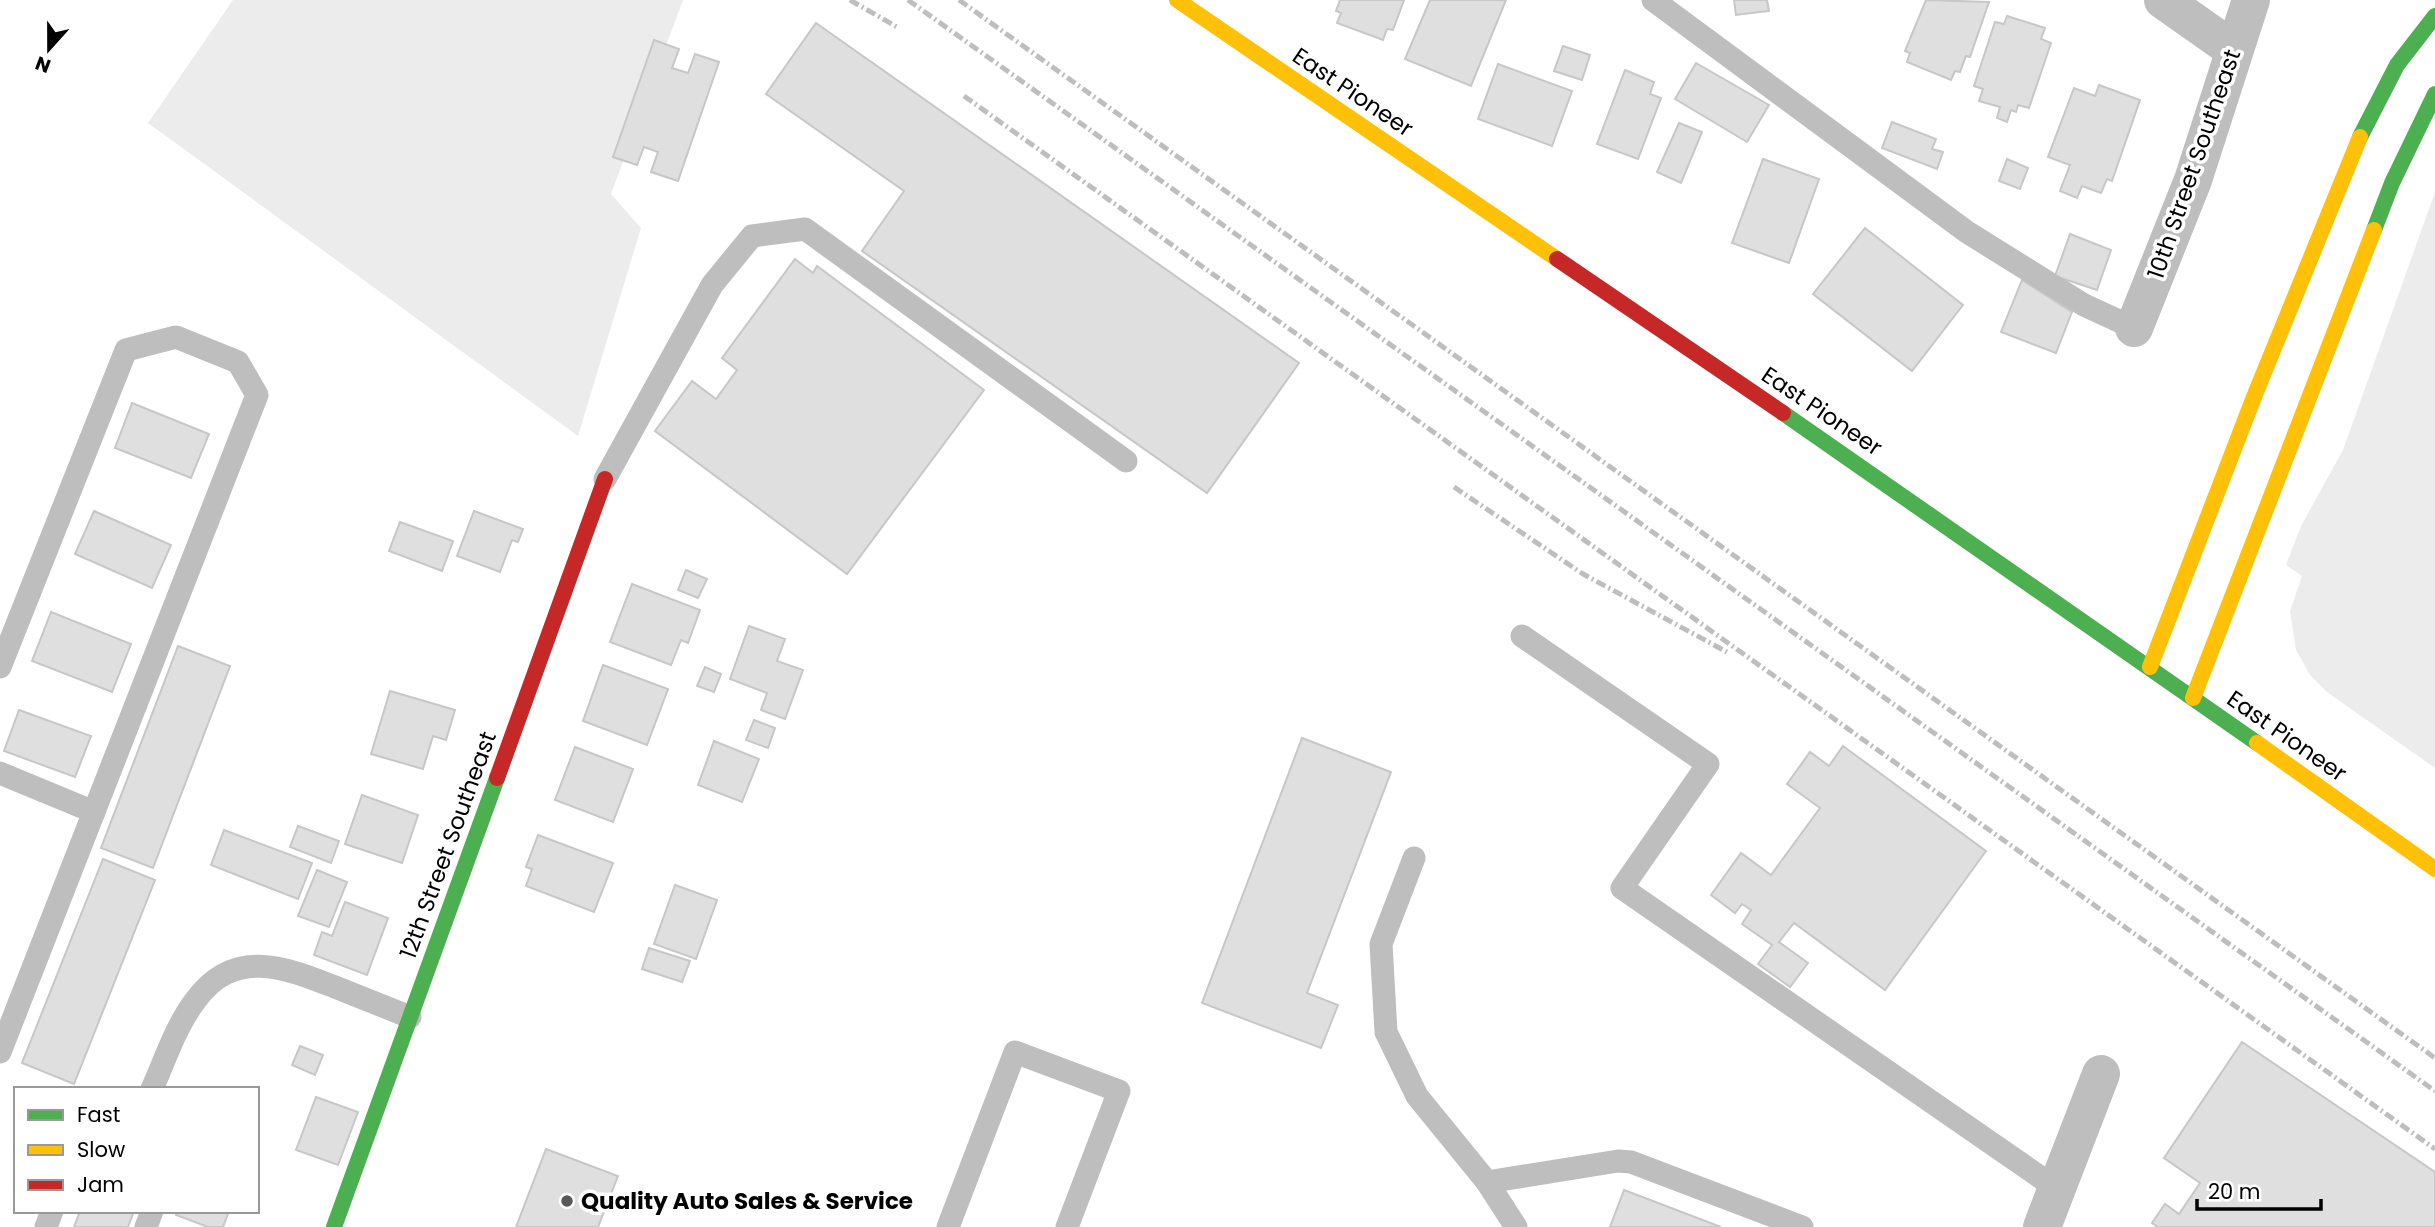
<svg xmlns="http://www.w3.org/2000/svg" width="2435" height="1227" font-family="Poppins,sans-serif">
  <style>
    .grass { fill: #ececec }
    .building { fill: #dfdfdf; stroke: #c7c7c7; stroke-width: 2 }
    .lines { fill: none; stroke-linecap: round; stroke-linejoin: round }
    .lane { stroke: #bebebe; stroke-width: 23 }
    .street { stroke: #bebebe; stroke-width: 38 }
    .fast { stroke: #4caf50; stroke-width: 16 }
    .slow { stroke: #ffc107; stroke-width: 16 }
    .jam { stroke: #c62828; stroke-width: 16 }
    .rail { stroke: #bebebe; stroke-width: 5; stroke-dasharray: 10 3.5 2 3.5; stroke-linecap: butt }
    .poi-dot { fill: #595959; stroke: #fff; stroke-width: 2.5 }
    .labels { text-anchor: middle; stroke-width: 7; stroke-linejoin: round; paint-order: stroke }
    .street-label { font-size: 23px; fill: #000; stroke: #fff }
    .poi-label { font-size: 23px; font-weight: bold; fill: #000; stroke: #fff; text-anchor: start }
  </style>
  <rect width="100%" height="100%" fill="#fff"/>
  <!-- grass -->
  <g class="grass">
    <path d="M233,0H683L611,194L641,228L578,436L148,123Z"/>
    <path d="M2435,192V768L2327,692L2310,675L2296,650L2290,611L2302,576L2286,565L2301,526L2343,450Z"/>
  </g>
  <!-- building -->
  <g class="building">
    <path d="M1340,0H1404L1393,30L1387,29L1383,40L1337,23L1341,13L1336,11Z"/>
    <path d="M1430,0H1506L1471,86L1405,59Z"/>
    <path d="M1734,0H1767L1769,11L1736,15Z"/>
    <path d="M1926,0L1989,2L1970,57L1966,56L1960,72L1955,71L1951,80L1907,62L1910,53L1905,51Z"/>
    <path d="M2007,16L2045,28L2041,39L2051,43L2029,108L2018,105L2016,112L2011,110L2007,122L1997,118L2000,107L1979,101L1983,89L1974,86L1995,22L2004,24Z"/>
    <path d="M816,23L1299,363L1207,493L862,251L904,191L766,94Z"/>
    <path d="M654,40L679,49L672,68L688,73L695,54L719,62L678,181L651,172L658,152L644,147L637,165L613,157Z"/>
    <path d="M1563,46L1590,55L1582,80L1554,71Z"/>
    <path d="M1696,63L1769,105L1747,142L1675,99Z"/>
    <path d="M1498,64L1572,91L1552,146L1478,119Z"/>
    <path d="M1625,70L1654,82L1650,94L1661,98L1638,159L1597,144Z"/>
    <path d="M2099,85L2140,100L2112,181L2107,179L2101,193L2082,186L2077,198L2060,191L2070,165L2048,157L2074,88L2095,96Z"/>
    <path d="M1892,122L1936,139L1932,149L1943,152L1937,169L1882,148Z"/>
    <path d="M1679,123L1702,132L1681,183L1657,172Z"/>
    <path d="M1763,159L1819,179L1789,263L1732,243Z"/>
    <path d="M2007,159L2028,168L2020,189L1999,181Z"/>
    <path d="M1865,228L1963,305L1912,371L1813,294Z"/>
    <path d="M2070,234L2111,250L2097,290L2055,276Z"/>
    <path d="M795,259L813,273L817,266L984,390L847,574L655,431L692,381L716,399L737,370L722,358Z"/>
    <path d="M2022,280L2072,312L2056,353L2001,332Z"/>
    <path d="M132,403L209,434L191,478L115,448Z"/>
    <path d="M94,511L171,545L152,588L75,554Z"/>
    <path d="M474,511L523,529L518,542L512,540L500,572L457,556Z"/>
    <path d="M400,522L453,541L442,571L389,551Z"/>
    <path d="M686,570L707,579L698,598L678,590Z"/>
    <path d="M632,584L700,610L688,643L681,640L671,665L610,642Z"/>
    <path d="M51,612L131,644L112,692L32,661Z"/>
    <path d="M749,626L785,639L777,661L803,670L785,719L761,710L767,693L730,679Z"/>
    <path d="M178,646L230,666L153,868L101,848Z"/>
    <path d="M603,665L668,689L647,745L583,721Z"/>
    <path d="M705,667L721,674L714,692L697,686Z"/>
    <path d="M390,691L455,710L446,740L433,736L423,769L371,754Z"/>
    <path d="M19,710L91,736L75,777L4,751Z"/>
    <path d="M754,720L775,728L768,748L746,740Z"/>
    <path d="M1302,738L1391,772L1307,993L1338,1005L1321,1048L1202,1003Z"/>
    <path d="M714,741L759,759L742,802L698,785Z"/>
    <path d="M1843,746L1986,851L1885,990L1794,923L1779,942L1808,963L1790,987L1758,964L1772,945L1742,924L1751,910L1742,904L1735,913L1711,895L1741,853L1771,875L1820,808L1787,784L1810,752L1829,766Z"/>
    <path d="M575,747L633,769L613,822L555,800Z"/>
    <path d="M362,795L418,815L402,863L345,844Z"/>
    <path d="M298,826L339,841L331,863L290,847Z"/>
    <path d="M224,830L312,863L298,899L211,865Z"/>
    <path d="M538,835L613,863L594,912L526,886L532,869L526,867Z"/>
    <path d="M103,859L155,880L74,1084L22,1063Z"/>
    <path d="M317,870L347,882L329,927L298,916Z"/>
    <path d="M675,885L717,900L696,959L654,944Z"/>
    <path d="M345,902L388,918L367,975L314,955L322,932L332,936Z"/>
    <path d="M649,948L690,961L682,982L642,969Z"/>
    <path d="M2242,1042L2435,1172V1227H2158L2152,1223L2165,1204L2179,1214L2200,1183L2164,1158Z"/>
    <path d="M300,1046L323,1055L315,1075L292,1065Z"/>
    <path d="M316,1097L358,1112L338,1165L296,1150Z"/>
    <path d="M546,1149L618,1176L598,1227H516Z"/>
    <path d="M1624,1190L1721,1227H1610Z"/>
    <path d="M80,1211H134L128,1227H74Z"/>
    <path d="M177,1211H229L223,1227H208L176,1215Z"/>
  </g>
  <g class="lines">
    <!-- lane -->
    <g class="lane">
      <path d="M1653,0L1967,232L2084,305L2134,328"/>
      <path d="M605,479L712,285L752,236L805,229L1126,461"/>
      <path d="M1522,636L1708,764L1622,888L2056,1188"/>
      <path d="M0,667L126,350L176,337L238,362L257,395L0,1052"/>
      <path d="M0,773L94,812"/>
      <path d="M1414,858L1381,944L1386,1032L1417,1096L1487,1182L1516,1227"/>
      <path d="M152,1089C165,1060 176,1026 195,1001C234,947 284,967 335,987C360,997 385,1007 410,1017"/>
      <path d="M1487,1182L1618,1161L1631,1162L1802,1227"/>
      <path d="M46,1227L52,1211"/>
      <path d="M146,1227L152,1211"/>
      <path d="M948,1227L1015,1052L1119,1091L1067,1227"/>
    </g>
    <!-- street -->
    <g class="street">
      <path d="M2163,0L2234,50"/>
      <path d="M2134,328L2193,180L2251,0"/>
      <path d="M2042,1227L2101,1074"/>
    </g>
    <!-- fast -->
    <g class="fast">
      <path d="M2360,137L2397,65L2435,16"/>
      <path d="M2374,230L2392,183L2435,94"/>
      <path d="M1783,413L2257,743"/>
      <path d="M334,1227L497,778"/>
    </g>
    <!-- slow -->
    <g class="slow">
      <path d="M1177,0L1557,259"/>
      <path d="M2150,667L2254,397L2360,137"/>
      <path d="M2193,698L2374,230"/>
      <path d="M2257,743L2435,869"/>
    </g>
    <!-- jam -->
    <g class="jam">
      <path d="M1557,259L1783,413"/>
      <path d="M497,778L605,479"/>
    </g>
    <!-- rail -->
    <g class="rail">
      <path d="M850,0L897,27"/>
      <path d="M908,0L2435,1091"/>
      <path d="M959,0L2435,1058"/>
      <path d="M964,96L2435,1149"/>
      <path d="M1454,487L1583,574L1727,652"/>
    </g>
  </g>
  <!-- markers -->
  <circle class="poi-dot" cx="567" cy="1201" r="7"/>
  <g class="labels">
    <!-- street labels -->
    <g class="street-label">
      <text transform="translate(1353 92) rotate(34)" y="8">East Pioneer</text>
      <text transform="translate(2194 164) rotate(-71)" y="8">10th Street Southeast</text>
      <text transform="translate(1822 411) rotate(34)" y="8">East Pioneer</text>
      <text transform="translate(2287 736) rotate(35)" y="8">East Pioneer</text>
      <text transform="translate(448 845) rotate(-70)" y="8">12th Street Southeast</text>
    </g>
    <!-- poi labels -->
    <g class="poi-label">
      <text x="581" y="1209">Quality Auto Sales &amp; Service</text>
    </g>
  </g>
  <!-- legend -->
  <rect x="14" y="1087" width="245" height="126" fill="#ffffff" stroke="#999999" stroke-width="2"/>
  <rect x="28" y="1110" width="35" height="10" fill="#4caf50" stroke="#999999" stroke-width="2"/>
  <text x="77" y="1122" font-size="21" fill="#000000">Fast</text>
  <rect x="28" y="1145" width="35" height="10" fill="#ffc107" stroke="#999999" stroke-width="2"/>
  <text x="77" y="1157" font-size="21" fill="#000000">Slow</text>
  <rect x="28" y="1180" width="35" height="10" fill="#c62828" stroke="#999999" stroke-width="2"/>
  <text x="77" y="1192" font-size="21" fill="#000000">Jam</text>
  <!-- north arrow -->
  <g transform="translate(49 49) rotate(201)" stroke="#ffffff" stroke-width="5" paint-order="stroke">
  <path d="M0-5L12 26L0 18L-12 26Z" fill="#000000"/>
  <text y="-10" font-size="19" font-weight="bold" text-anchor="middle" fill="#000000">N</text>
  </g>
  <!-- scale -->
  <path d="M2197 1199v10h124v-10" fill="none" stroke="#000000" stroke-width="3.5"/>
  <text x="2208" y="1199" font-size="21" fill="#000000" stroke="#ffffff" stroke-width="5" paint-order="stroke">20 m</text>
</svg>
